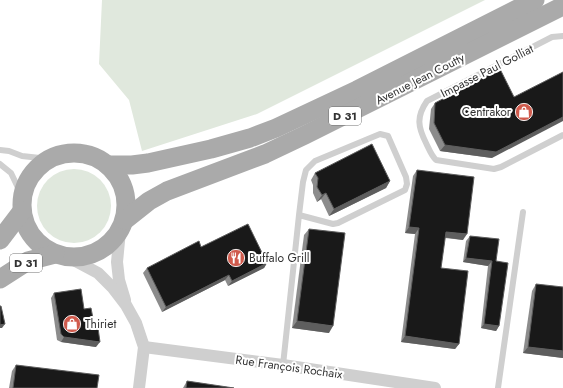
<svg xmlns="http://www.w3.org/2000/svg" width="563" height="388" font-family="Jost,sans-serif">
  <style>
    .green { fill: #e0e8dd }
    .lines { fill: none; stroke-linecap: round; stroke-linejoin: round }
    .service { stroke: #cfcfcf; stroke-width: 6 }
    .minor { stroke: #cfcfcf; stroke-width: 12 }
    .primary { stroke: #aaa; stroke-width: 19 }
    .wall { fill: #8c8c8c }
    .shaded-wall { fill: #5e5e5e }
    .building { fill: #191919; stroke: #5e5e5e }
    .labels { text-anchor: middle; stroke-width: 4; stroke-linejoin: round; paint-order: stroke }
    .shield { fill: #fff; stroke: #707070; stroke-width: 1 }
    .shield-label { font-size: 11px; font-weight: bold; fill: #323232 }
    .street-label { font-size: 12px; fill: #323232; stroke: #fff }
    .poi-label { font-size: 12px; fill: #323232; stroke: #fff; text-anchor: start }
  </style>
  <rect width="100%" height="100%" fill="#fff"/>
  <!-- green -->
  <g class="green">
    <path d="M102,0H485L257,114L142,151L129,100L99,64Z"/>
    <circle cx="74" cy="206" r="37"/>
  </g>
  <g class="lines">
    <!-- service -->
    <g class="service">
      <path d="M563,36L552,37L427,101C416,117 418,127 426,143C429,149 431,155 436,160L494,169L501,167L563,135"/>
      <path d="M0,150L9,151L22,156L49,159"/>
      <path d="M0,164L11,173L22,196"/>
      <path d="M283,365L299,215L303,182L306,170L315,161L380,134L388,136L406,177L407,184L405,190L338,223L333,224L299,215"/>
      <path d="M498,388L523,212"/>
    </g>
    <!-- minor -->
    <g class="minor">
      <path d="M120,231L117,262L119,280L125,300"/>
      <path d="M68,257L98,273L113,288L126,305L136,323L144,347L139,388"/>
      <path d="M144,347L283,365L435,388"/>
    </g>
    <!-- primary -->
    <g class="primary">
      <circle cx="74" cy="205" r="52"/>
      <path d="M108,165H132L148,163L211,149L250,138L276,128L357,90L535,0"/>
      <path d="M125,220L149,201L167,191L265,154L305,135L563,6"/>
      <path d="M0,240L22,211"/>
      <path d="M0,279L28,261L55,254"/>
    </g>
  </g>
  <!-- wall -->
  <g class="wall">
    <path d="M435,103L492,158L440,151L429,129L431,109Z"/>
    <path d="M417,170L463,240L445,238L441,268L459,344L455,349L401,342L415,234L405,233L413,176Z"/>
    <path d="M315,173L390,181L386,188L329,216L321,199L317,202L313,193V185L311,180Z"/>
    <path d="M309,229L329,333L292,328L304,235Z"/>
    <path d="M470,236L496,261L499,326L496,331L481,328L488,266L463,262L466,241Z"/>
    <path d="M201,247L267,263L264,268L228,286L225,280L162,312L143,273L147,268Z"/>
    <path d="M536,284L563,358L523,353L532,291Z"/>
    <path d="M54,293L84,309L96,347L61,342L57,340L51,298Z"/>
    <path d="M16,365L97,388H9L12,371Z"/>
    <path d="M187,381L234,388H183Z"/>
  </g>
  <!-- shaded-wall -->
  <g class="shaded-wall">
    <path d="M563,117V121L492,158L440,151L445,145Z"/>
    <path d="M390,181L386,188L329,216L334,209Z"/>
    <path d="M326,193L321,199L317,202L322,195Z"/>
    <path d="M409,227L419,228L415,234L405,233Z"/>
    <path d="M446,232L467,234L463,240L442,237Z"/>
    <path d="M466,258L492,261L488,266L463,262Z"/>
    <path d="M267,263L264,268L228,286L232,281Z"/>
    <path d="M229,275L225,280L162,312L166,307Z"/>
    <path d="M297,321L333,326L329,333L292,328Z"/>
    <path d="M5,324L2,328H0V325Z"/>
    <path d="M484,324L499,326L496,331L481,328Z"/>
    <path d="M405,336L459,344L455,349L401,342Z"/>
    <path d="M64,337L100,342L96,347L61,342Z"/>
    <path d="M528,347L563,351V358L523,353Z"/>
  </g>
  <!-- building -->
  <g class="building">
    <path d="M500,69L514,97L563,72V117L496,152L445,145L434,123L435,103Z"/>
    <path d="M372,144L390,181L334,209L326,193L322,195L317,187L318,178L315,173Z"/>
    <path d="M417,170L474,177L467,234L446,232L441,268L468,271L459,344L405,336L419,228L409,227Z"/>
    <path d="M248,224L267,263L232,281L229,275L166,307L147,268L199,241L201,247Z"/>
    <path d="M309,229L345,233L333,326L297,321Z"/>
    <path d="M470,236L499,239L496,261L508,263L499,326L484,324L492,261L466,258Z"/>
    <path d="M536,284L563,287V351L528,347Z"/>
    <path d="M81,289L84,309L91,308L95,329L98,328L100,342L64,337L61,334L54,293Z"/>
    <path d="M0,306H1L5,324L0,325Z"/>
    <path d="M16,365L99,375L97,388H13Z"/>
    <path d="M187,381L234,388H186Z"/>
  </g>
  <!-- icons -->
  <defs>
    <symbol id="shop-disc" viewBox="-11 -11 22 22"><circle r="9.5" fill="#d05b4d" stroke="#fff"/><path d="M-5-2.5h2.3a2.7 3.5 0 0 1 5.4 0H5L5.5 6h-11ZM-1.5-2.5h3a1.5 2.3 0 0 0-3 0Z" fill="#fff"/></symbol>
    <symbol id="restaurant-disc" viewBox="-11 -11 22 22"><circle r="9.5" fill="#d05b4d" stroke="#fff"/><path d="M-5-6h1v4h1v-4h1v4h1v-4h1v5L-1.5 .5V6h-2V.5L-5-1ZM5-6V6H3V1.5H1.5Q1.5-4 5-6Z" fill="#fff"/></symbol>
  </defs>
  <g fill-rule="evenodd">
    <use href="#shop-disc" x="514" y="102" width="20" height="20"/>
    <use href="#restaurant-disc" x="226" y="248" width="20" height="20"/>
    <use href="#shop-disc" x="62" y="314" width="20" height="20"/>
  </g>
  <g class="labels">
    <!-- shield labels -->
    <g class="shield">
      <rect x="329" y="107" width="32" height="18" rx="3"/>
      <rect x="10" y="254" width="32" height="18" rx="3"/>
    </g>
    <g class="shield-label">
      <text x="345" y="120">D 31</text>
      <text x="26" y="267">D 31</text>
    </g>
    <!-- street labels -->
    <g class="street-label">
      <text transform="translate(487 71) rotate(-27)" y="4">Impasse Paul Golliat</text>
      <text transform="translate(420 79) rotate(-27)" y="4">Avenue Jean Coutty</text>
      <text transform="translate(289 367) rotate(8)" y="4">Rue François Rochaix</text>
    </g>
    <!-- poi labels -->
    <g class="poi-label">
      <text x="511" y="116" text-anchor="end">Centrakor</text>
      <text x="249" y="262">Buffalo Grill</text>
      <text x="85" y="328">Thiriet</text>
    </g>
  </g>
</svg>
